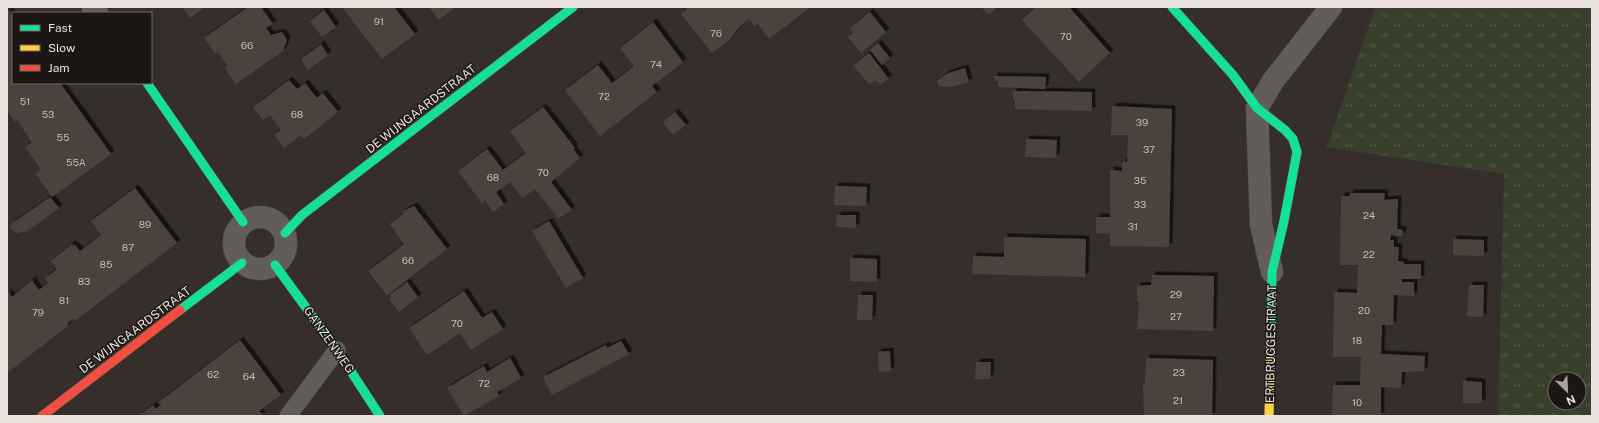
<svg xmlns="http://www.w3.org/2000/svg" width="1599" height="423" font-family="'Public Sans',sans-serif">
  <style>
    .grass { fill: url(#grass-tufts); fill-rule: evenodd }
    .building { fill: #4c433e; filter: url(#shadow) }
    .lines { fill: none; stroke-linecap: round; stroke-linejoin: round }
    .lane-casing { stroke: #524c49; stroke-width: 18 }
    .street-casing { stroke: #524c49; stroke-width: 23 }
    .fast-casing { stroke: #524c49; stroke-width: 10 }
    .slow-casing { stroke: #524c49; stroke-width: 10 }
    .jam-casing { stroke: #524c49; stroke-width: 10 }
    .lane { stroke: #625d5b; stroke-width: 17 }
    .street { stroke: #625d5b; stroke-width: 22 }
    .fast { stroke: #16e098; stroke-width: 9 }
    .slow { stroke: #ffcf43; stroke-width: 9 }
    .jam { stroke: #f24e42; stroke-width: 9 }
    .labels { text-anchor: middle; stroke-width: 3; stroke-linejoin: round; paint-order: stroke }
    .number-label { font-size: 10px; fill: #c4bbb7 }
    .street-label { font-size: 12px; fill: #ece3df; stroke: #1d1714 }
  </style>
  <defs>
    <pattern id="grass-tufts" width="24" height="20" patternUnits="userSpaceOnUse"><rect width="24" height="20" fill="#393f2d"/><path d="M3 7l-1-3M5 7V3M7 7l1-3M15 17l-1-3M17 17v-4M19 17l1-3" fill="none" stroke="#565b4b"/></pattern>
    <filter id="shadow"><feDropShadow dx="3.5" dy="-3.5" stdDeviation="0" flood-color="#0009"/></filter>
  </defs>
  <rect width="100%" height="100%" fill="#362e2b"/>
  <!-- grass -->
  <path class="grass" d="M1375,7H1592V416H1498L1504,174L1327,147ZM1555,379H1579V403H1555Z"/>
  <!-- building -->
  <g class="building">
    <path d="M182,7H205L190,18Z"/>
    <path d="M248,7H261L273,24L266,28L271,35L282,32L287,40L283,51L236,84L225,68L228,66L218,52L215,53L204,38Z"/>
    <path d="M342,7H394L415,34L382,59Z"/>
    <path d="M429,7H455L439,20Z"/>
    <path d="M686,7H811L769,39L758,24L755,26L749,19L740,26L730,39L712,53L681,14L687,9Z"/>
    <path d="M981,7H997L989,15Z"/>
    <path d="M1036,7H1069L1110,53L1079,82L1022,20Z"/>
    <path d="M324,10L336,27L322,37L310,21Z"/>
    <path d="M9,11L13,17V83H60L111,154L52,197L36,174L41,169L25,147L32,142L17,120L15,122L7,111V12Z"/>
    <path d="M870,12L886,32L861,53L848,37L853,33L850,28Z"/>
    <path d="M653,22L683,62L652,86L657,92L600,136L565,90L598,65L612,83L623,75L634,66L620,48Z"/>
    <path d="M878,43L890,58L882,65L870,50Z"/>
    <path d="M321,44L328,55L308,70L301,59Z"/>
    <path d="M869,53L889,79L880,84L876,80L869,84L853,66Z"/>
    <path d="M965,68L969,82L951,87L939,86L937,81L946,74Z"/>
    <path d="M994,76L1046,77L1045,89L998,87V81H994Z"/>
    <path d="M289,80L297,89L305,83L317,98L323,93L338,112L304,139L301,135L284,148L274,135L281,130L270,115L263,120L253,107Z"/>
    <path d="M1013,91L1092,92V111L1015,109V99H1013Z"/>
    <path d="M1112,106L1172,109L1169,247L1110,246V234L1096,233V217H1110V170L1122,171V162H1127L1128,135H1111Z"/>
    <path d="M543,107L575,148L573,149L580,158L551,182L572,210L558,218L535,189L522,198L510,182L496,192L504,204L493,212L485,200L482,203L458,171L487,149L503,170L526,153L510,131Z"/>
    <path d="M675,112L686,125L673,135L663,122Z"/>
    <path d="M1026,139L1057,140L1056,158L1025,157Z"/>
    <path d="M835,186L867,187L866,206L834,205Z"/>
    <path d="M135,188L177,243L76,320L72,319L67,324L68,326L7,373V291L12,297L32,280L39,290L48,283L45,278L57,269L51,261L72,244L74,246L75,245L80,251L101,235L91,221Z"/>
    <path d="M1351,193H1385L1384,200L1398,199L1397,229L1403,230L1402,236L1391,235L1390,240H1394V247H1399L1398,261L1404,262V264H1421V279H1402V282H1414V296L1394,295L1393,325H1382L1381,354L1425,356L1424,371L1402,372L1401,388L1381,387V416H1332L1333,385H1360L1361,357H1333L1334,292L1357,293L1358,265H1340L1341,196H1349Z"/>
    <path d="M50,197L59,208L28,231L17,233L10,228L11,224Z"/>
    <path d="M414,206L447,249L387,295L368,271L404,244L390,224L404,213L402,212Z"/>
    <path d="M837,215H856V228L836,227Z"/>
    <path d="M549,221L583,278L566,288L532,231Z"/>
    <path d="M1004,237L1086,239L1085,277L972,274L973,256L1004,257Z"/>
    <path d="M1453,239L1484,240V256L1453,255Z"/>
    <path d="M850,258L877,259V282L850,281Z"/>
    <path d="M1152,275L1214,276L1213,331L1137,329L1139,302H1137V286L1151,285Z"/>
    <path d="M407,282L418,297L399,312L389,299L391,297L390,295Z"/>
    <path d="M1469,285H1484L1483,317L1467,316Z"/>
    <path d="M464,291L482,318L492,312L503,329L471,350L460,333L427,355L409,328Z"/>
    <path d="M858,295H873L872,320H857Z"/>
    <path d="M240,340L281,395L259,411L263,416H139L153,405L156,409L161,405L159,402Z"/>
    <path d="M621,341L629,354L552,395L543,377L606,345L607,348Z"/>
    <path d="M890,351L891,371L879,372L878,352Z"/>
    <path d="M510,358L521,378L497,392L499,396L464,416L447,388L484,366L487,372Z"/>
    <path d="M1146,358L1213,360L1212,416H1144L1143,385H1145Z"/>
    <path d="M976,362H991L990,379H975Z"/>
    <path d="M1463,381L1482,382V403H1463Z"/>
  </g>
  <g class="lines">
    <defs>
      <path id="lane" d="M288,416L337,350"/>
      <g id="street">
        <path d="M93,7L97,13"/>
        <circle cx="260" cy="243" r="26"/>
        <path d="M1272,272L1261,224L1257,108L1273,81L1331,7"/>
      </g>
      <g id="fast">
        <path d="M1172,7L1233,75L1257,108L1285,130L1293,139L1297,152L1284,221L1272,272L1271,331"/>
        <path d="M147,83L243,222"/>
        <path d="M285,233L302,215L573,7"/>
        <path d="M275,265L337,350L380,416"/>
        <path d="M180,310L242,263"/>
      </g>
      <path id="slow" d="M1269,416L1271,331"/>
      <path id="jam" d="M42,416L180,310"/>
    </defs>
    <!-- lane casing -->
    <use href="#lane" class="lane-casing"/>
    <!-- street casing -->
    <use href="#street" class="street-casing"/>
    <!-- fast casing -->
    <use href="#fast" class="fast-casing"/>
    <!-- slow casing -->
    <use href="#slow" class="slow-casing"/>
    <!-- jam casing -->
    <use href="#jam" class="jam-casing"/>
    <!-- lane -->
    <use href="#lane" class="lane"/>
    <!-- street -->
    <use href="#street" class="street"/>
    <!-- fast -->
    <use href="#fast" class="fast"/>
    <!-- slow -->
    <use href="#slow" class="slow"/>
    <!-- jam -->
    <use href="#jam" class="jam"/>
  </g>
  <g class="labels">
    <!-- number labels -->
    <g class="number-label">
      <text x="379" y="25">91</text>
      <text x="716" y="37">76</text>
      <text x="1066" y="40">70</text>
      <text x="247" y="49">66</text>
      <text x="656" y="68">74</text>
      <text x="604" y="100">72</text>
      <text x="25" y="105">51</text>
      <text x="48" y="118">53</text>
      <text x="297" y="118">68</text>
      <text x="1142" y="126">39</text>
      <text x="63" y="141">55</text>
      <text x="1149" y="153">37</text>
      <text x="76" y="166">55A</text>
      <text x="543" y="176">70</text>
      <text x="493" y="181">68</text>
      <text x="1140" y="184">35</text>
      <text x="1140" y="208">33</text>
      <text x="1369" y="219">24</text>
      <text x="145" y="228">89</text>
      <text x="1133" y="230">31</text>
      <text x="128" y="251">87</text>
      <text x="1369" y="258">22</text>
      <text x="408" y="264">66</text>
      <text x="106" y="268">85</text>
      <text x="84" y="285">83</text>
      <text x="1176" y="298">29</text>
      <text x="64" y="304">81</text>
      <text x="1364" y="314">20</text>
      <text x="38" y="316">79</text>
      <text x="1176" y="320">27</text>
      <text x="457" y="327">70</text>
      <text x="1357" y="344">18</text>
      <text x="1179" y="376">23</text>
      <text x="213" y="378">62</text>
      <text x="249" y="380">64</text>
      <text x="484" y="387">72</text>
      <text x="1178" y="404">21</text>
      <text x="1357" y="406">10</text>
    </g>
    <!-- street labels -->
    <g class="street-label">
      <text transform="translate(421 109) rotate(-38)" y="4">DE WIJNGAARDSTRAAT</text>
      <text transform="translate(135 330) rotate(-37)" y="4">DE WIJNGAARDSTRAAT</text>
      <text transform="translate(329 340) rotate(55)" y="4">GANZENWEG</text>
      <text transform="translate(1271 344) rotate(-89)" y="4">ERTBRUGGESTRAAT</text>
    </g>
  </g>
  <!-- border -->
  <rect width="1599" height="423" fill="none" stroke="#ece3df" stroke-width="16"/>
  <!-- legend -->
  <rect x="12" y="12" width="140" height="72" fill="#1d1714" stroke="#706965"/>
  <rect x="20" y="25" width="20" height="6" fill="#16e098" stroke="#706965"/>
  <text x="48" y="32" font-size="12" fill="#ece3df">Fast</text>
  <rect x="20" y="45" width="20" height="6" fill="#ffcf43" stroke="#706965"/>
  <text x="48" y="52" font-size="12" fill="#ece3df">Slow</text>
  <rect x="20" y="65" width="20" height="6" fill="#f24e42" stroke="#706965"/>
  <text x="48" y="72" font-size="12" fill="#ece3df">Jam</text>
  <!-- north arrow -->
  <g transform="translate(1567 391) rotate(156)"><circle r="19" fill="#1d1714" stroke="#706965"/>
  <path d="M0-3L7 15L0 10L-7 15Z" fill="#aca4a0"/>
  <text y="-6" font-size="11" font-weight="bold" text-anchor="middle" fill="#ece3df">N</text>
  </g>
</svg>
